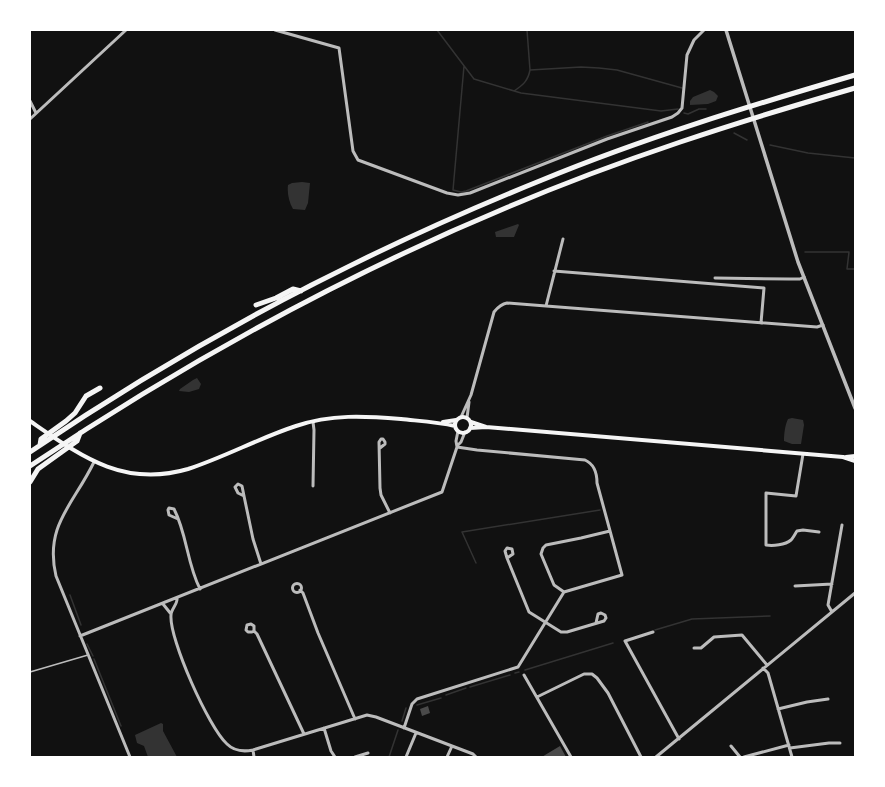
<svg xmlns="http://www.w3.org/2000/svg" width="885" height="787" viewBox="0 0 885 787" font-family="'Space Grotesk',sans-serif">
<style>
.water{fill:#333}
.lines{fill:none;stroke-linecap:round;stroke-linejoin:round}
.stream{stroke:#333;stroke-width:1.5}
.building{fill:#4a4a4a}
.service{stroke:#bcbcbc;stroke-width:1.5}
.minor{stroke:#bcbcbc;stroke-width:3}
.tertiary{stroke:#bcbcbc;stroke-width:3.5}
.secondary{stroke:#f5f5f5;stroke-width:4}
.motorway{stroke:#f5f5f5;stroke-width:5}
</style>
<rect width="100%" height="100%" fill="#111"/>
<path class="water" d="M710 90 714 92 718 96 716 101 708 104 690 105V101L693 97Z
M302 182 310 183 308 203 305 210 293 209C289 202 287 193 288 185L292 183Z
M518 224 519 225 514 237H496L495 232Z
M197 378 201 384 199 389 189 392 179 391 180 389 193 380Z
M792 418 803 420 804 425 801 444H792L784 441C784 434 785 425 788 419Z
M161 723 163 724V731L177 757H148L144 746 137 743 135 735Z"/>
<g class="lines">
<path class="stream" d="M437 30 474 79 521 93 661 111 678 109
M527 30 530 70
M464 66 453 190 461 192 466 191 607 136 648 122
M514 91C523 85 528 81 530 70L581 67 599 68 617 70 682 88
M684 113 688 114 699 109H706
M734 133 747 140
M770 145 808 153 855 158
M805 252H849L847 269H855
M476 563 462 532 600 510
M70 595 81 625
M655 630 692 619 770 616
M87 644 93 656
M94 659 121 726
M525 670 613 643
M515 673 519 672
M470 687 510 675
M446 695 466 688
M417 705 441 698
M402 721 406 708
M389 757 398 730"/>
</g>
<path class="building" d="M428 706 430 713 422 716 420 709Z
M560 746 566 757H542L545 755Z"/>
<g class="lines">
<path class="service" d="M30 672 88 655"/>
<path class="minor" d="M275 30 339 48 353 151 358 160 447 193 458 195 470 193 607 139 672 117 678 113 682 108 687 55 694 40 704 30
M30 101 36 113
M30 119 126 30
M554 271 764 288 761 323
M715 278 789 279H800L804 277
M546 306 563 239
M461 417 471 395 494 312C498 307 501 304 507 303L546 306 817 327 823 325
M467 418 469 402
M313 422 314 430 313 486
M457 446 461 442 465 432
M380 448 385 444V442L383 439H381L379 442 380 488 381 495 390 513
M803 454 796 496 766 493V545C773 546 785 545 791 540 793 538 795 534 797 531L803 530 819 532
M94 462C74 504 44 525 56 576L130 757
M244 496 238 493 235 487 238 484 242 486 244 496 253 539 261 564
M178 519 169 515 168 510 169 508 174 509C187 534 187 564 200 589
M507 558 505 551 507 548 512 549 513 554 507 558 529 612 561 632H567L604 621 606 618 605 615 601 613 598 614 596 623
M292.5 588a4.5 4.5 0 1 1 9 0a4.5 4.5 0 1 1-9 0Z
M795 586 832 584
M300 590 303 593 318 633 355 719
M564 592 554 585 541 554 543 548 546 545 581 538 610 531
M177 598C178 604 171 609 171 615 169 639 209 728 227 744 234 751 243 752 253 750L367 715 376 717 473 754 476 757
M163 604 171 614
M832 612 828 605 842 525
M254 631 252 632H248L246 630 247 625 251 624 254 626V631L257 634 304 734
M653 632 625 641 679 739
M80 636 442 492 457 447 456 441 458 431
M694 648H701L714 637 742 635 767 665
M763 668 768 673 792 757
M524 675 571 757
M537 697 584 674H592L597 678 608 693 641 757
M778 709 807 702 828 699
M324 728 331 751 335 757
M404 728 412 704 417 699 518 667 564 592 622 575 597 483C597 473 594 464 585 460L477 450 457 447
M731 746 740 757
M790 748 829 743H840
M253 750 254 757
M355 757 368 753
M406 757 416 733
M447 757 452 746
M656 757 855 593
M744 757 789 745"/>
<path class="tertiary" d="M726 30 798 262 855 408"/>
<path class="secondary" d="M455 425a8 8 0 1 1 16 0a8 8 0 1 1-16 0Z
M30 421C81 456 123 488 188 469 225 457 259 438 296 426 331 414 365 416 401 419 419 421 437 422 455 426
M443 422 456 420
M471 422 486 427
M470 428 486 427 843 457 855 461
M846 457 855 456"/>
<path class="motorway" d="M256 305 276 298 293 289 301 291
M40 445 41 439 66 421 75 413 86 396 100 388
M30 452C190 343 363 252 542 180 644 138 749 106 855 75
M30 466C181 365 340 277 508 207 621 159 737 122 855 88
M30 482 38 469 77 441 80 433"/>
</g>
<rect width="885" height="787" fill="none" stroke="#ffffff" stroke-width="62"/>
</svg>
